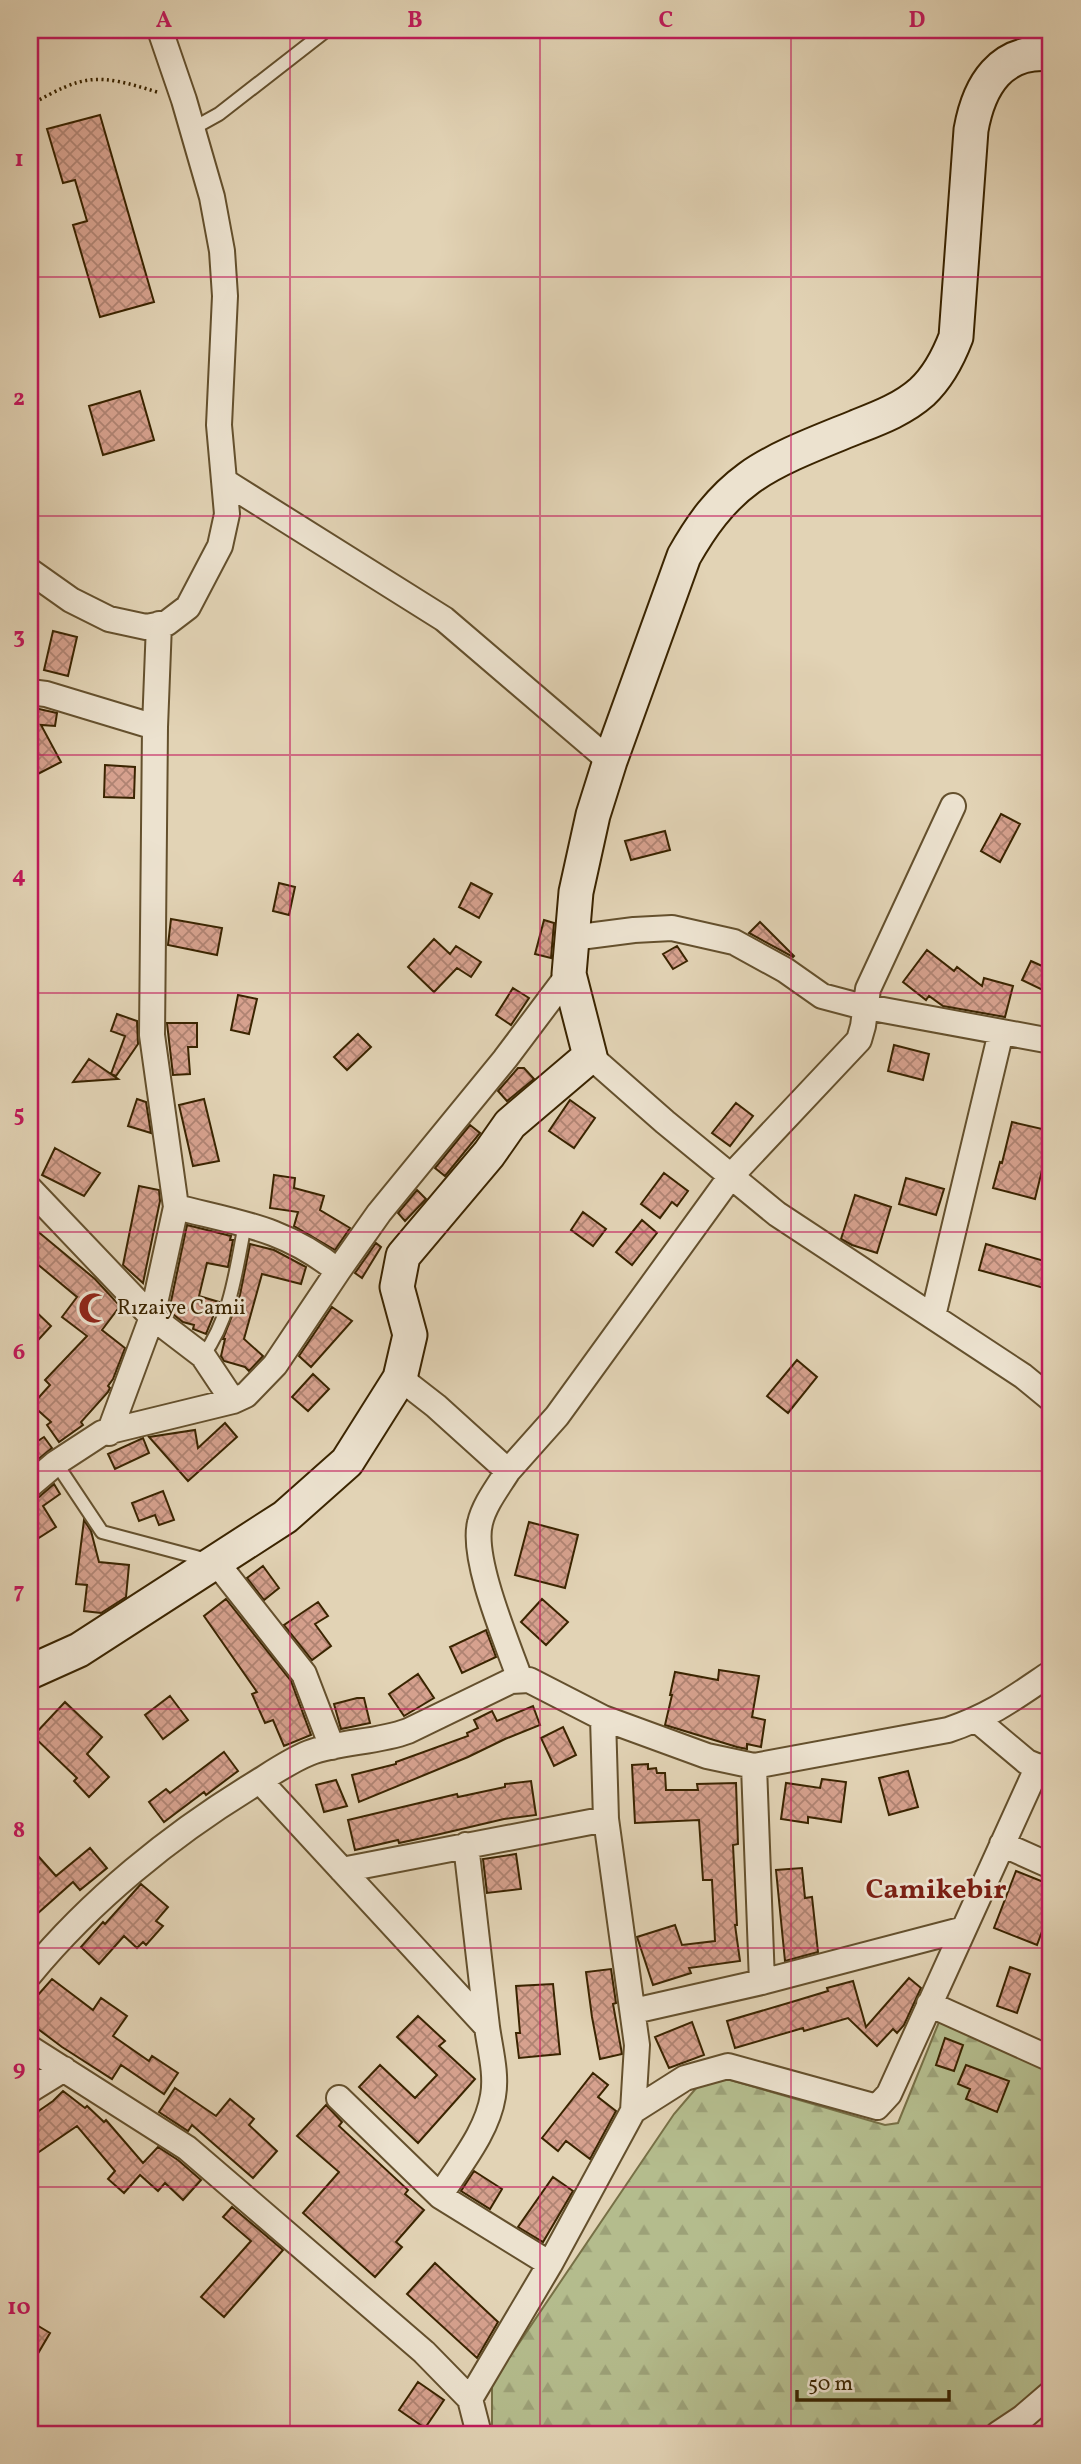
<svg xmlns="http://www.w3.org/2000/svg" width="1081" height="2464" viewBox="0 0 1081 2464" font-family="Vollkorn,serif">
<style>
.forest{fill:url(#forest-firs);stroke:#777046;stroke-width:2}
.building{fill:url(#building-cross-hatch);stroke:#3a2400;stroke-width:2}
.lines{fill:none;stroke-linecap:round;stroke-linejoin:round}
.lane-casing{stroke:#64502d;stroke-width:16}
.street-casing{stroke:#64502d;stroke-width:28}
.secondary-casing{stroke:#3a2400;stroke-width:37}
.path{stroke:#3a2400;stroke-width:3.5;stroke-dasharray:2 3.5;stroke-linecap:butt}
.lane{stroke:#ece2cf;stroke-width:12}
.street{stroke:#ece2cf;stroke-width:24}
.secondary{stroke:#ece2cf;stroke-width:33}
.grid{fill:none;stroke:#c2185b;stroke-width:2;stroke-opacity:0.55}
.labels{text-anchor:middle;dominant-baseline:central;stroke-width:5;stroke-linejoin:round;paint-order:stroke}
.poi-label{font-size:21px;fill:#3a2400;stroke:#ece2cf;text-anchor:start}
.district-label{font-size:28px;font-weight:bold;fill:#7a1f14;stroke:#ece2cf}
.neatline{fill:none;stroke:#c2185b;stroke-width:2.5}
.grid-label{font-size:23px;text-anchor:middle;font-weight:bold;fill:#c2185b}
</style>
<defs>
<pattern id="forest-firs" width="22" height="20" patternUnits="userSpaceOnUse" patternTransform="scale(1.75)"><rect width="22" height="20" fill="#b4bc8d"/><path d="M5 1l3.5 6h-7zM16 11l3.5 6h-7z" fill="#9ca178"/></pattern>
<pattern id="building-cross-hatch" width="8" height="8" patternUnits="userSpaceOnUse" patternTransform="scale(1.75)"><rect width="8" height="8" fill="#d6a18e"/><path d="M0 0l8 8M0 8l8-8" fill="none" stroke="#af8372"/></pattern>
</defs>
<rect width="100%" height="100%" fill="#e2d3b5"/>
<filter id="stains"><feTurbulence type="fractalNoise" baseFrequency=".00286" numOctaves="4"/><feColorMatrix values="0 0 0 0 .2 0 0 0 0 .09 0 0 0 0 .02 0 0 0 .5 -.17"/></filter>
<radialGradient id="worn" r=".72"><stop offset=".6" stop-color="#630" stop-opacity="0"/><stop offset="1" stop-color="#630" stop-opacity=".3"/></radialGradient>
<path class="forest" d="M939 2022 1051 2068V2389L978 2434H492V2383L674 2114 698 2086 727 2079 885 2125 898 2123Z"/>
<path class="building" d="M100 115 154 302 100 317 73 225 87 221 75 180 63 183 47 129Z
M140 391 154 440 103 455 89 406Z
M53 631 77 637 68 676 44 670Z
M30 707 57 713 55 726 41 725 61 762 30 778V759L35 756 30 745Z
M105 765 135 767 134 798 104 797Z
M1001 814 1020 824 1000 862 981 851Z
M665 831 670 850 631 860 625 841Z
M279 883 295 887 289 915 273 911Z
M471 883 492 894 479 918 459 907Z
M171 919 222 928 217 955 168 945Z
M544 920 554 923 551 958 535 954Z
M760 922 794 956 793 957 749 933Z
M434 939 450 954 456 946 481 962 471 977 457 968 434 992 408 967Z
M677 946 687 961 673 969 663 954Z
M927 950 954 971 957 967 982 986 984 978 1013 986 1005 1017 943 1006 929 996 926 1000 903 982Z
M1031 961 1051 970V994L1022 980Z
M513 988 529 998 511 1025 496 1015Z
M238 995 257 999 249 1034 231 1030Z
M117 1014 137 1021 138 1044 116 1076 111 1074 125 1036 111 1031Z
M167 1023H197V1047H188L190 1074 173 1075Z
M358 1034 371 1047 347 1070 334 1057Z
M894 1045 929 1054 923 1080 888 1071Z
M89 1059 118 1079 73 1082Z
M518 1068H524L534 1079 507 1101 498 1091Z
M137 1099 146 1102 151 1133 128 1126Z
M204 1099 219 1161 193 1166 179 1105Z
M570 1100 595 1118 574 1148 549 1131Z
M736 1103 753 1116 730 1146 712 1133Z
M1012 1122 1051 1131V1155L1046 1154 1035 1199 993 1188 1000 1162 1002 1163Z
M470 1125 480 1133 445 1176 435 1168Z
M55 1148 100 1173 84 1196 42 1175Z
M664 1173 688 1191 677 1206 672 1202 660 1218 641 1204Z
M274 1175 295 1178 294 1188 324 1196 320 1210 350 1228 335 1250 294 1226 298 1212 270 1208Z
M906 1178 944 1189 936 1215 899 1204Z
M139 1186 159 1190 160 1201 143 1283 123 1265Z
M417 1190 426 1199 405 1221 398 1213Z
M855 1195 891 1207 877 1253 852 1245 841 1239Z
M583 1212 606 1229 593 1246 571 1230Z
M642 1220 657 1233 632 1265 616 1252Z
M30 1225 95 1279 120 1306 102 1330 125 1348 113 1379 108 1386 110 1388 108 1392 81 1422 83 1425 59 1442 47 1425 51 1422 32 1405 50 1385 45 1380 87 1336 62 1317 77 1297 30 1258Z
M187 1225 231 1236 230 1240H233L228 1267 207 1263 199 1296 219 1302 206 1334 193 1329 194 1325 183 1322 169 1311Z
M376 1243 381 1247 362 1278 355 1273Z
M250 1244 274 1250 306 1267 301 1284 262 1274 244 1339 263 1356 249 1371 245 1367 224 1361 221 1356 225 1339H223L240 1295Z
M986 1244 1051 1263V1290L979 1270Z
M30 1306 51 1326 30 1349Z
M332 1307 352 1321 311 1367 299 1356Z
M797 1360 817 1377 788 1413 767 1396Z
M313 1374 329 1389 308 1411 292 1397Z
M225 1423 237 1437 188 1481 149 1437 195 1430 198 1448Z
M44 1437 52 1448 30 1466V1446Z
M143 1438 149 1453 115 1469 108 1454Z
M54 1484 60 1494 43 1506 56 1527 37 1539 30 1527V1499L39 1497Z
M163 1491 174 1520 159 1525 155 1515 139 1521 132 1503Z
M84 1520 91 1531 99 1562 129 1565 126 1597 101 1613 84 1611 87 1585 76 1584Z
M529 1522 578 1535 565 1588 515 1575Z
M263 1566 279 1588 264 1600 247 1578Z
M226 1599 291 1681 311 1735 284 1746 273 1720 265 1723 252 1694 257 1692 204 1616Z
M542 1599 568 1622 546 1645 521 1622Z
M318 1602 328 1616 315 1624 331 1646 312 1660 284 1625Z
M486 1630 496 1657 462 1673 450 1647Z
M719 1670 759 1676 752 1717 765 1720 761 1747 747 1744V1749L737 1747 665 1725 672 1695H670L675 1672 718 1680Z
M418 1674 434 1698 404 1716 389 1694Z
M170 1696 188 1720 163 1739 145 1715Z
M357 1698H364L370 1723 341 1729 334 1704Z
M65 1702 102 1737 87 1754 109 1777 89 1797 74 1781 77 1778 33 1736Z
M533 1706 540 1725 505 1739 468 1757 359 1802 352 1775 396 1764V1762L468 1736 467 1733 478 1728 474 1720 492 1711 497 1721Z
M563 1727 576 1755 554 1766 541 1738Z
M224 1752 238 1771 206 1795 204 1792 164 1822 149 1802 166 1789 170 1793Z
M648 1764V1769L656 1768 657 1773H665L666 1790H698L697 1784 736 1783 738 1844 733 1845 737 1925H735L740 1961 689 1968 691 1973 653 1985 637 1937 675 1925 682 1945 715 1941 712 1880H703L699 1820 635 1823 632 1765Z
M908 1771 918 1807 889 1815 879 1778Z
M822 1779 846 1782 841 1822 808 1817V1823L781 1819 786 1783 820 1788Z
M336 1780 347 1806 324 1812 316 1785Z
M531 1781 536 1815 504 1819 436 1835 399 1843 398 1840 355 1850 348 1820 457 1794 458 1797 505 1787V1784Z
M30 1847 56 1876 90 1848 107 1868 80 1890 73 1882 37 1914 30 1906Z
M516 1854 521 1889 487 1893 483 1859Z
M802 1868 805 1898 812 1897 818 1952 785 1961 776 1870Z
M1016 1871 1051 1885V1907L1037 1945 994 1928Z
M141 1884 168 1907 156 1921 163 1926 146 1945 143 1942 137 1948 124 1936 99 1964 81 1947 103 1922 105 1924Z
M1010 1967 1030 1974 1017 2013 997 2006Z
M611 1969 616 2003 613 2004 622 2054 600 2059 592 2017 586 1972Z
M909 1978 921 1988 904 2025 897 2033 893 2029 877 2046 848 2018 804 2031 803 2028 735 2048 727 2021 795 2001 828 1991 827 1988 853 1981 866 2027Z
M52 1979 93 2010 101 1998 127 2016 113 2036 149 2061 152 2056 178 2073 164 2094 121 2065 112 2079 62 2047 30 2023V2004Z
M553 1984 560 2054 519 2058 516 2033H520L516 1986Z
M418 2016 445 2041 439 2046 475 2079 418 2143 359 2087 380 2065 415 2098 437 2075 397 2037Z
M692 2022 704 2055 669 2068 655 2037Z
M945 2038 963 2045 954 2071 936 2065Z
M966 2065 1009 2081 997 2112 966 2099 970 2089 958 2084Z
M593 2073 608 2085 598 2097 616 2111 590 2159 566 2141 558 2151 542 2138Z
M175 2088 216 2116 230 2099 254 2119 249 2125 277 2151 253 2178 192 2125 188 2131 159 2112Z
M63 2091 85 2108 87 2106 104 2122 106 2120 143 2163 158 2147 178 2160 201 2180 183 2200 165 2183 158 2191 140 2175 124 2193 108 2179 115 2171 77 2126 30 2158V2117L53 2101Z
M326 2105 342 2122 339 2126 408 2190 405 2194 424 2210 396 2242 402 2247 375 2277 303 2213 339 2172 297 2136Z
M474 2171 502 2189 490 2209 461 2191Z
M553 2177 573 2191 543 2242 518 2227Z
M232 2207 283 2250 224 2317 201 2297 251 2241 223 2217Z
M435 2263 498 2322 477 2358 407 2294Z
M30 2321 50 2333 30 2367Z
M418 2382 444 2400 425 2428 399 2410Z"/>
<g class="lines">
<defs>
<path id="lane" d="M192 129 219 114 327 30
M203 1356C231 1317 236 1270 245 1224
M56 1463 102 1532 211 1561"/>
<path id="street" d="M224 481 444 619 610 761
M30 571 71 600 109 619 146 627 167 623 188 607 220 546 227 514 219 425 225 296 222 251 212 197 184 100 160 30
M30 692 46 694 155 727
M572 938 634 930 672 928 734 942 785 970 822 996 856 1005 1051 1041
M590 1056 665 1122 777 1214 1023 1376 1051 1399
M30 1189 152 1317 203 1356 233 1401
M176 1207C239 1223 285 1228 338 1271
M933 1316 1001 1032
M400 1378 436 1406 508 1471 557 1416 731 1176 859 1040 863 1026 868 989 953 806
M109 1433 152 1317 176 1207 152 1035 155 727 159 624
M508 1471C498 1487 484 1505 480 1523 471 1559 507 1642 520 1679
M30 1485 56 1463 102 1433 233 1401 246 1395 275 1365 338 1271 379 1213 505 1059 569 974
M216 1562 304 1674 332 1747
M977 1720 1027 1762 1051 1772
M754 1766 762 1982
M260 1781 487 2027C490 2049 497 2074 493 2096 487 2133 459 2165 440 2196
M1002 1844 1051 1866
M466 1845 487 2027
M342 1870 606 1819
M30 1974C91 1900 171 1835 253 1785 271 1774 289 1761 309 1753 340 1741 376 1743 408 1731L511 1681 529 1680 603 1718 707 1756 754 1766 948 1730C992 1715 1014 1698 1051 1673
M929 2004 1051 2059
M634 2011 762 1982 964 1929
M30 2048 187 2148 424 2352 470 2399 479 2434
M30 2090 64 2069
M339 2098 440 2196 550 2264
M633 2111 685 2078 728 2066 877 2107 889 2094 1038 1766
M470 2399 550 2264 633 2111 637 2045 606 1819 603 1718
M998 2434 1022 2418 1051 2393"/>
<path id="secondary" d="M30 1672 79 1650 285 1517 347 1462 400 1378 410 1335 397 1287 403 1256 489 1154 510 1124 590 1056 569 974 576 892 593 815 610 761 684 556C701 526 720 499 749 478 778 457 822 441 856 427 879 418 903 409 922 392 938 377 948 358 956 337L971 130C979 85 1001 49 1051 54"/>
</defs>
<use href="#lane" class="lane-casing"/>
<use href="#street" class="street-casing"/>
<use href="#secondary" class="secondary-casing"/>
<path class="path" d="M30 105C85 74 96 73 157 92"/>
<use href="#lane" class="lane"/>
<use href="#street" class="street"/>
<use href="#secondary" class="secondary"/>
</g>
<path class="grid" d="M290 30V2434M540 30V2434M791 30V2434M30 277H1051M30 516H1051M30 755H1051M30 993H1051M30 1232H1051M30 1471H1051M30 1709H1051M30 1948H1051M30 2187H1051"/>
<defs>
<symbol id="mosque-bare" viewBox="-9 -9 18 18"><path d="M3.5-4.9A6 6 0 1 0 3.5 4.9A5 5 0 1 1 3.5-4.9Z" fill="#8f2418" stroke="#ece2cf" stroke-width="2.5" paint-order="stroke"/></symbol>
</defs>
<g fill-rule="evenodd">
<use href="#mosque-bare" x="72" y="1286" width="44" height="44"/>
</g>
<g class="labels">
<g class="poi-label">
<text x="117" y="1308">Rızaiye Camii</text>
</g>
<g class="district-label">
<text x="936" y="1890">Camikebir</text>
</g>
</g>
<rect width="1081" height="2464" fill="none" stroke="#e2d3b5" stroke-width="77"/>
<path d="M797 2390v10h152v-10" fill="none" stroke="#3a2400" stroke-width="3.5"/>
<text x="808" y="2390" font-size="21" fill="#3a2400" stroke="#ece2cf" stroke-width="5" paint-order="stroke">50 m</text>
<rect x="38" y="38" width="1004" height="2388" class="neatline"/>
<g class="grid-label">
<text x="164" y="27">A</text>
<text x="415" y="27">B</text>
<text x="666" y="27">C</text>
<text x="917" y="27">D</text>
<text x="19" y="166">1</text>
<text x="19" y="405">2</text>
<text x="19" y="643">3</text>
<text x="19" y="882">4</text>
<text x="19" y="1121">5</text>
<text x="19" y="1359">6</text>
<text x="19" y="1598">7</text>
<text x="19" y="1837">8</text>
<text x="19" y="2075">9</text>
<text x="19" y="2314">10</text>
</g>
<rect width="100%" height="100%" filter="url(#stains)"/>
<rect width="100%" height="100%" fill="url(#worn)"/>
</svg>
